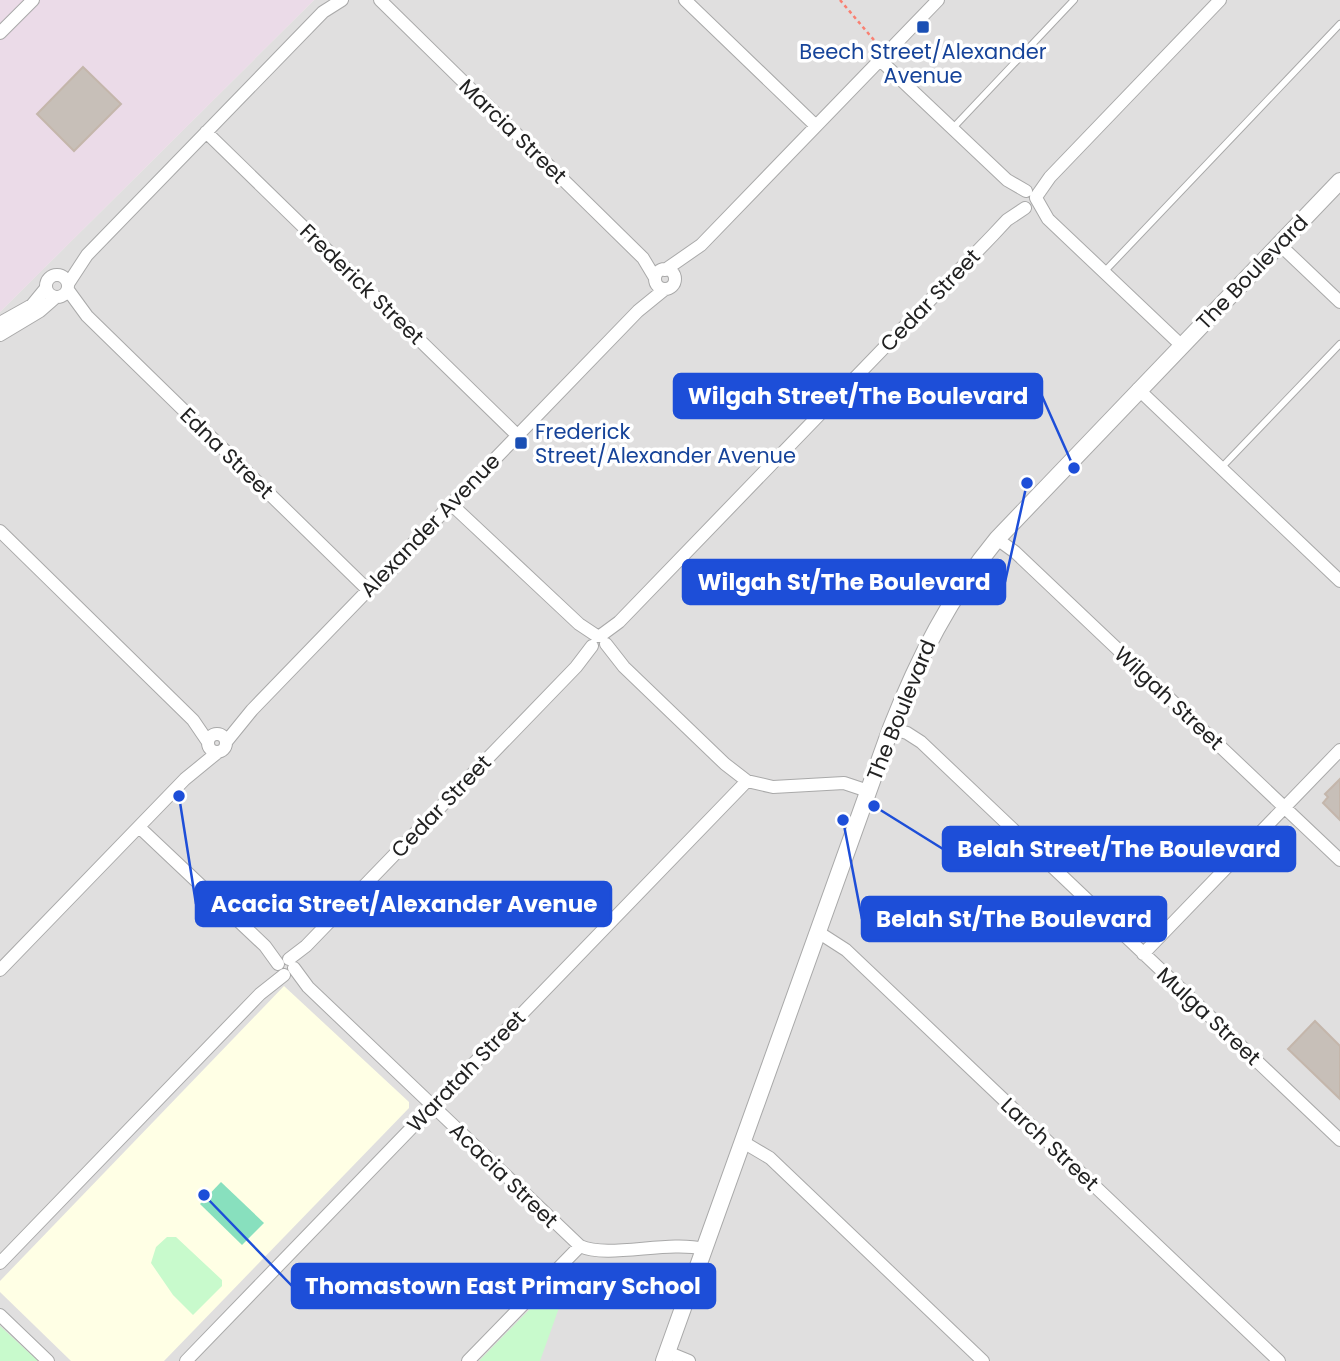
<svg xmlns="http://www.w3.org/2000/svg" width="1340" height="1361" viewBox="0 0 1340 1361" font-family="Poppins,sans-serif">
<style>
.residential{fill:#e0dfdf}
.industrial{fill:#ebdbe8}
.education{fill:#ffffe5}
.park{fill:#c8facc}
.pitch{fill:#88e0be}
.building{fill:#c7bfb8;stroke:#c4b6ab;stroke-width:2}
.lines{fill:none;stroke-linecap:round;stroke-linejoin:round}
.service-casing{stroke:#a9a9a9;stroke-width:8}
.minor-casing{stroke:#a9a9a9;stroke-width:14}
.tertiary-casing{stroke:#a9a9a9;stroke-width:18}
.path{stroke:#fa8072;stroke-width:2.5;stroke-dasharray:3.5 3.5;stroke-linecap:butt}
.service{stroke:#fff;stroke-width:6}
.minor{stroke:#fff;stroke-width:12}
.tertiary{stroke:#fff;stroke-width:16}
.transit-dot{fill:#1a4fb4;stroke:#fff;stroke-width:2.5}
.labels{text-anchor:middle;dominant-baseline:central;stroke-width:7;stroke-linejoin:round;paint-order:stroke}
.transit-label{font-size:21px;fill:#164399;stroke:#fff}
.street-label{font-size:21px;fill:#222;stroke:#fff}
.leader{fill:none;stroke:#1d4ed8;stroke-width:2.5}
.callout-dot{fill:#1d4ed8;stroke:#fff;stroke-width:2.5}
.callout{fill:#1d4ed8;stroke:#1d4ed8;stroke-width:2.5}
.callout-label{font-size:23px;text-anchor:middle;font-weight:bold;fill:#fff}
</style>
<rect width="100%" height="100%" fill="#f2efe9"/>
<path class="residential" d="M314 0H1340V1361H0V312Z"/>
<path class="industrial" d="M0 0H314L0 312Z"/>
<path class="education" d="M284 986 409 1102V1108L164 1361H71L0 1292V1281Z"/>
<path class="park" d="M167 1237H176L222 1280V1286L193 1315 173 1295 151 1263 156 1247Z
M575 1263 540 1361H479Z
M0 1326 38 1361H0Z"/>
<path class="pitch" d="M221 1182 264 1223 242 1245 200 1204Z"/>
<path class="building" d="M83 67 121 104 74 151 37 114Z
M1340 779V820L1323 803 1328 797 1325 794Z
M1315 1021 1340 1046V1099L1288 1049Z"/>
<g class="lines">
<defs>
<path id="service" d="M952 129 1074 0
M1104 272 1340 24
M1221 468 1340 344"/>
<path id="minor" d="M380 0 643 258 655 278
M685 0 816 126
M0 33 33 0
M880 60 1007 180 1026 191
M206 132 517 435
M1036 197 1050 177 1220 0
M1036 198 1048 219 1181 345
M1279 244 1340 302
M655 279a10 10 0 1 1 20 0a10 10 0 1 1-20 0Z
M665 270 701 245 938 0
M46 286a11 11 0 1 1 22 0a11 11 0 1 1-22 0Z
M68 284 87 255 323 12 342 0
M68 290 87 316 368 590
M0 323 32 305 46 288
M0 335 40 311 56 297
M1138 389 1340 581
M451 504 579 624 597 636
M0 531 193 720 208 742
M997 539 1015 552 1340 860
M600 636 619 622 993 235 1007 220 1025 208
M606 644 624 667 725 764 747 781 773 787 844 783 868 791
M891 728 907 733 921 742 1340 1140
M208 743a9 9 0 1 1 18 0a9 9 0 1 1-18 0Z
M226 742 252 710 638 311 665 289
M139 827 265 946 278 964
M818 932 846 950 1279 1361
M1143 954 1340 750
M289 959 306 946 576 667 592 646
M294 968 308 987 580 1246C608 1259 668 1240 704 1249
M0 970 185 779 218 752
M743 1142 770 1158 983 1361
M0 1263 260 994 284 975
M0 1315 48 1361
M667 1352 689 1361
M186 1361 747 781
M468 1361 580 1246"/>
<path id="tertiary" d="M664 1361 891 728C918 659 950 596 997 539L1340 181"/>
</defs>
<use href="#service" class="service-casing"/>
<use href="#minor" class="minor-casing"/>
<use href="#tertiary" class="tertiary-casing"/>
<path class="path" d="M840 0 879 46"/>
<use href="#service" class="service"/>
<use href="#minor" class="minor"/>
<use href="#tertiary" class="tertiary"/>
</g>
<g class="transit-dot">
<rect x="916" y="20" width="14" height="14" rx="3.5"/>
<rect x="514" y="436" width="14" height="14" rx="3.5"/>
</g>
<g class="labels">
<g class="transit-label">
<text x="923" y="51">Beech Street/Alexander<tspan x="923" dy="24">Avenue</tspan></text>
<text x="535" y="431" text-anchor="start">Frederick<tspan x="535" dy="24">Street/Alexander Avenue</tspan></text>
</g>
<g class="street-label">
<text transform="translate(513 131) rotate(44)">Marcia Street</text>
<text transform="translate(1252 272) rotate(-46)">The Boulevard</text>
<text transform="translate(362 284) rotate(44)">Frederick Street</text>
<text transform="translate(930 300) rotate(-46)">Cedar Street</text>
<text transform="translate(227 453) rotate(44)">Edna Street</text>
<text transform="translate(430 525) rotate(-46)">Alexander Avenue</text>
<text transform="translate(1169 698) rotate(43)">Wilgah Street</text>
<text transform="translate(901 710) rotate(-68)">The Boulevard</text>
<text transform="translate(441 806) rotate(-46)">Cedar Street</text>
<text transform="translate(1209 1016) rotate(43)">Mulga Street</text>
<text transform="translate(466 1071) rotate(-46)">Waratah Street</text>
<text transform="translate(1050 1144) rotate(43)">Larch Street</text>
<text transform="translate(504 1175) rotate(44)">Acacia Street</text>
</g>
</g>
<path class="leader" d="M1074 468L1042 396M1027 483L1005 582M874 806L943 849M179 796L196 904M843 820L862 919M204 1195L292 1286"/>
<g class="callout-dot">
<circle cx="1074" cy="468" r="7"/>
<circle cx="1027" cy="483" r="7"/>
<circle cx="874" cy="806" r="7"/>
<circle cx="179" cy="796" r="7"/>
<circle cx="843" cy="820" r="7"/>
<circle cx="204" cy="1195" r="7"/>
</g>
<g class="callout">
<rect x="674" y="374" width="368" height="44" rx="7"/>
<rect x="683" y="560" width="322" height="44" rx="7"/>
<rect x="943" y="827" width="352" height="44" rx="7"/>
<rect x="196" y="882" width="415" height="44" rx="7"/>
<rect x="862" y="897" width="304" height="44" rx="7"/>
<rect x="292" y="1264" width="423" height="44" rx="7"/>
</g>
<g class="callout-label">
<text x="858" y="404">Wilgah Street/The Boulevard</text>
<text x="844" y="590">Wilgah St/The Boulevard</text>
<text x="1119" y="857">Belah Street/The Boulevard</text>
<text x="404" y="912">Acacia Street/Alexander Avenue</text>
<text x="1014" y="927">Belah St/The Boulevard</text>
<text x="503" y="1294">Thomastown East Primary School</text>
</g>
</svg>
